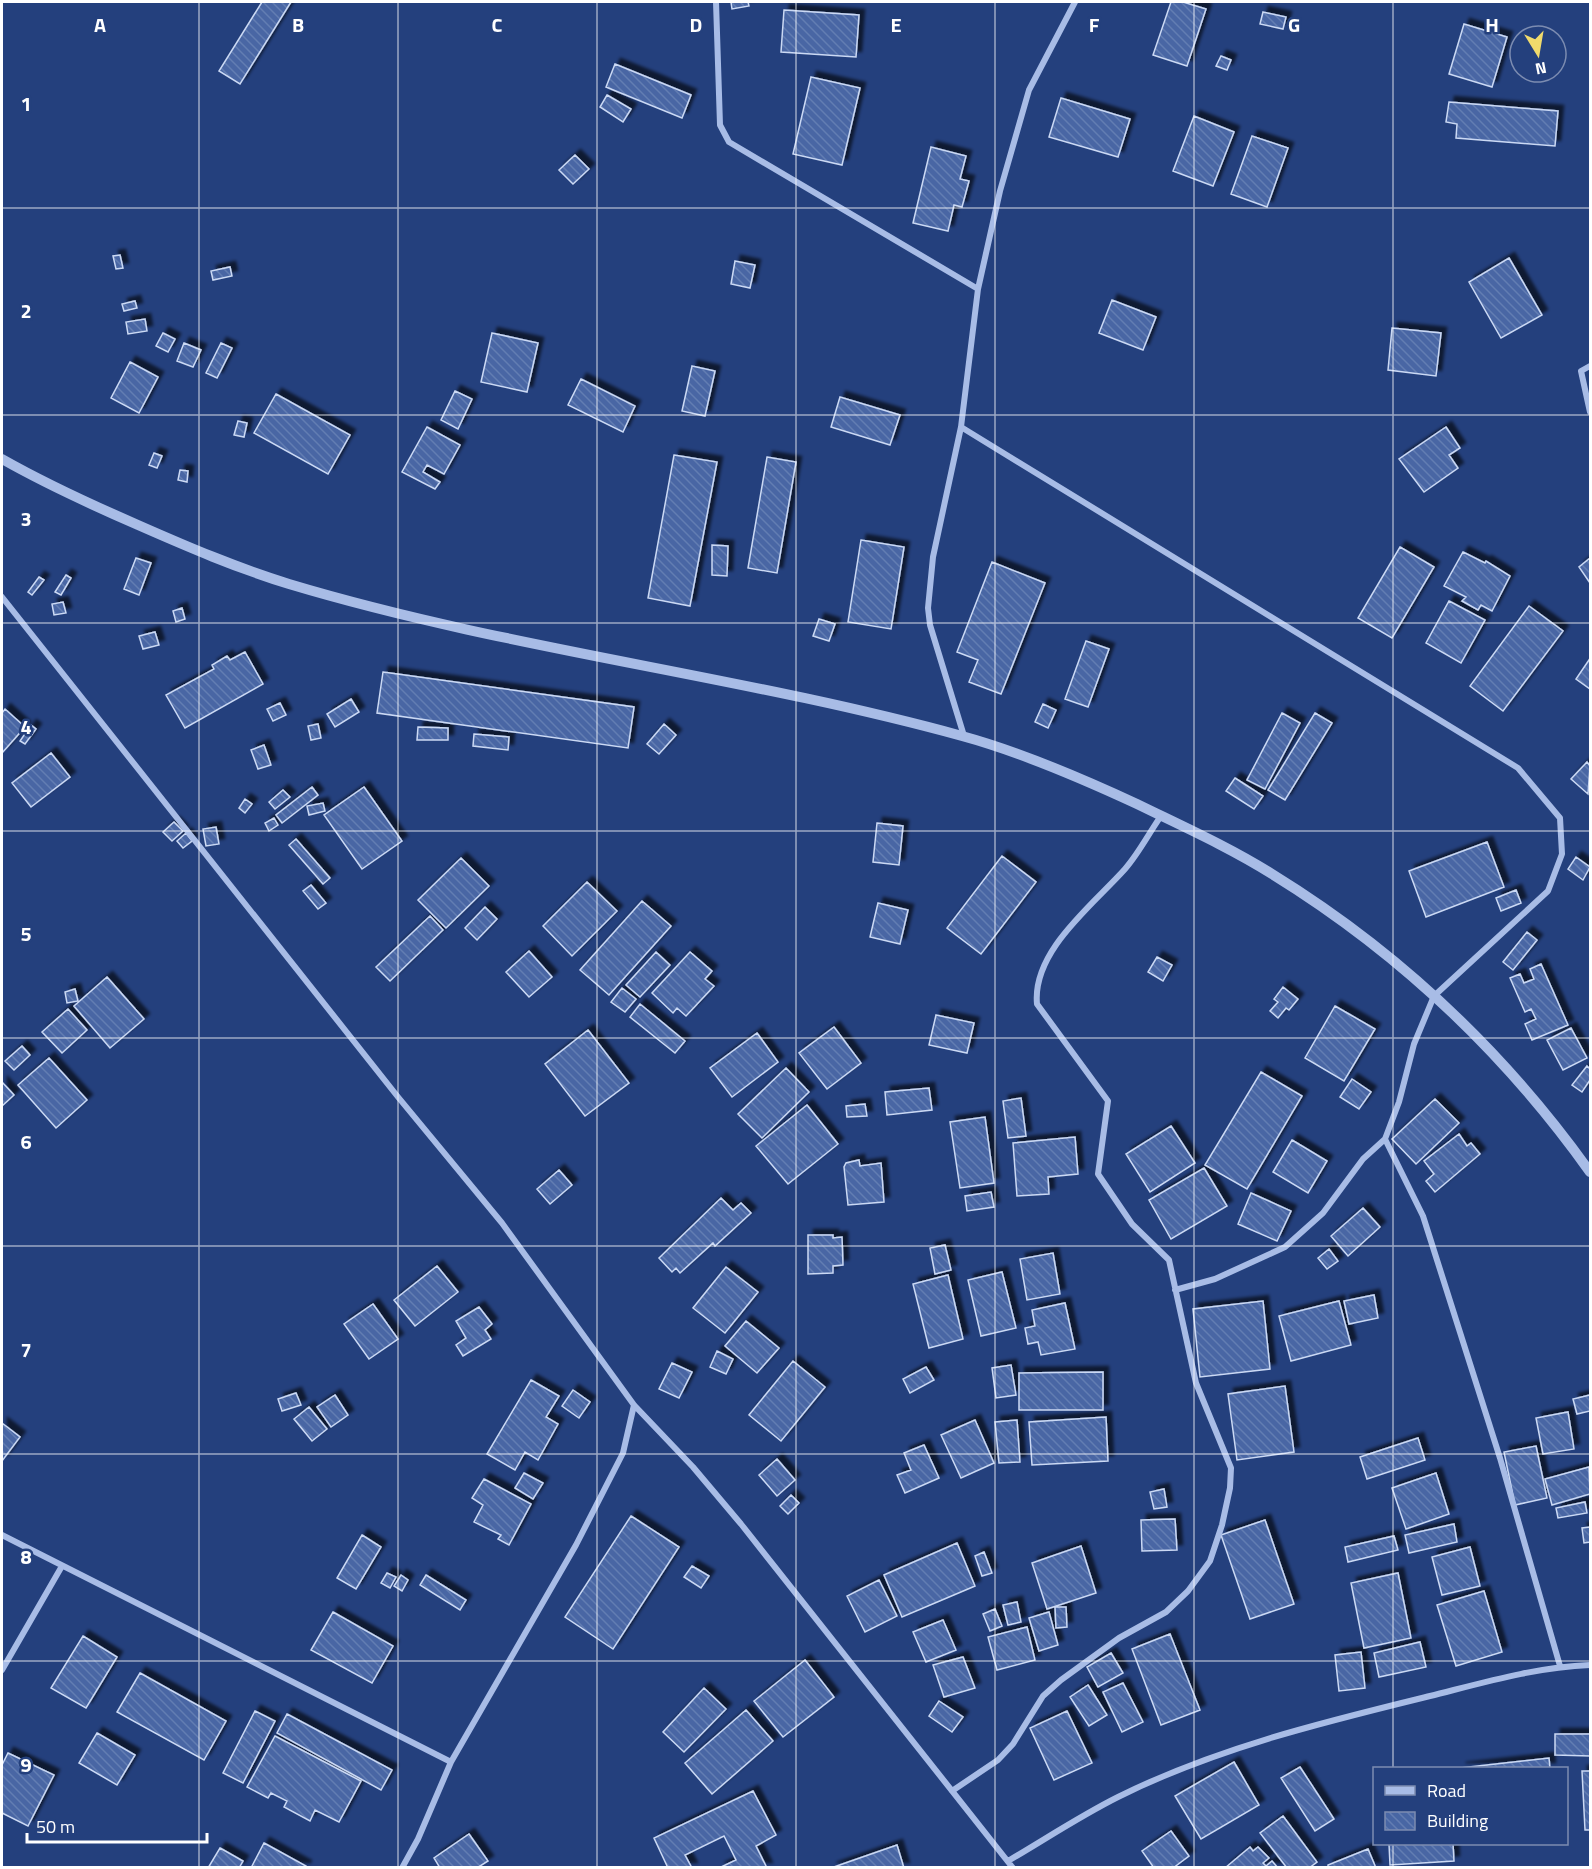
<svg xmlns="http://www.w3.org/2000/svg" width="1592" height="1869" viewBox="0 0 1592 1869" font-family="'Titillium Web',sans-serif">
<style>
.building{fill:url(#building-back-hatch);stroke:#cbd9f4;stroke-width:1.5;filter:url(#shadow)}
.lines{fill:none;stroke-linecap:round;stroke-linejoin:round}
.minor{stroke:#a8bce6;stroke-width:6}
.tertiary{stroke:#a8bce6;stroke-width:10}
.grid{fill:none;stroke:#fff;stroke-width:1.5;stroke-opacity:0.55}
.grid-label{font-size:20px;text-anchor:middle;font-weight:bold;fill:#fff;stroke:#24407d;stroke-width:5;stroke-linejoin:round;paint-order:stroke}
</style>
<defs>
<pattern id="building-back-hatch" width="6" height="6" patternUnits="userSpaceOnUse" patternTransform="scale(1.5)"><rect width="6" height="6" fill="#4866a4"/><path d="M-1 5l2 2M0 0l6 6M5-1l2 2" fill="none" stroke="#637db2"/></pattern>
<filter id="shadow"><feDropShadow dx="5.5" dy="-5.5" stdDeviation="1.5" flood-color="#0009"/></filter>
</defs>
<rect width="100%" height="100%" fill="#24407d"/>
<path class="building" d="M262 2H291L240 84 219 71Z
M731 2H748L749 6 732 9Z
M1171 2H1183L1206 9 1187 66 1153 55Z
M784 10 859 15 856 57 781 52Z
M1263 12 1286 17 1283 29 1260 24Z
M1464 24 1507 37 1492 87 1449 74Z
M1221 56 1231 60 1227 70 1216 66Z
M615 64 691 95 682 118 606 87Z
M811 77 860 88 842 165 793 154Z
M607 95 631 109 623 122 600 107Z
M1061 98 1130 119 1118 157 1049 137Z
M1449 102 1558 111 1555 146 1456 138 1457 124 1446 122Z
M1194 116 1234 132 1213 186 1173 171Z
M1252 136 1288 148 1267 207 1231 194Z
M931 147 966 156 960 179 969 181 962 207 954 205 948 231 913 223Z
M575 155 589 169 573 184 559 170Z
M120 255 123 268 116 269 113 256Z
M1509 258 1542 315 1501 338 1469 282Z
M735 261 755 265 750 288 731 284Z
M230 267 232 276 213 280 211 271Z
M1112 300 1156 317 1143 350 1099 333Z
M135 301 137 308 124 311 122 304Z
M145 319 147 331 128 334 126 322Z
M1392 328 1441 333 1436 376 1388 370Z
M163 333 175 339 168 352 156 346Z
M492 333 538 343 527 392 481 382Z
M184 343 201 350 193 367 177 361Z
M221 343 232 348 217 378 206 373Z
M130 362 158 377 139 413 111 398Z
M692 366 715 371 705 416 682 411Z
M581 379 635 406 623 432 568 405Z
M455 391 472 399 458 429 441 420Z
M276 394 350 435 328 474 254 433Z
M840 397 900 415 890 445 831 427Z
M238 421 247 423 244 437 234 435Z
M427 427 460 445 444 474 427 465 423 472 440 482 435 489 402 472Z
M1446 427 1460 448 1449 455 1458 468 1424 492 1399 459Z
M154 453 162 456 157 468 149 465Z
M674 455 717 462 690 606 648 598Z
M767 457 796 462 777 573 748 568Z
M180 470 188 471 187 482 178 480Z
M861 540 904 547 891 629 848 622Z
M712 545 728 546 727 576 712 575Z
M1400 547 1434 567 1392 638 1358 618Z
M1463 552 1485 563 1486 561 1510 576 1492 611 1481 605 1478 610 1462 601 1466 597 1444 586Z
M136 558 151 563 139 595 124 589Z
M1590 558V583L1579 567Z
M992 562 1045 583 1001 694 969 682 978 660 957 652Z
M66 575 71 578 61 595 55 592Z
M39 577 44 580 32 595 28 592Z
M1449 601 1485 620 1461 663 1426 643Z
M63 602 66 613 54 615 52 604Z
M1529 606 1563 631 1503 711 1470 686Z
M182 608 185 619 176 622 173 611Z
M819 619 835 624 829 641 813 636Z
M155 632 159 645 143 649 139 636Z
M1086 641 1109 649 1088 707 1065 699Z
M245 652 263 684 185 728 166 695 214 669 212 665 227 656 230 660Z
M1589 660 1590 661V689L1576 679Z
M383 672 634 707 628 748 377 713Z
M351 699 359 712 335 727 327 714Z
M280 703 286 715 273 721 267 709Z
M1043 704 1056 710 1048 728 1035 722Z
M5 709 25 727 2 753V713Z
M1282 713 1300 723 1265 789 1247 780Z
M1315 713 1332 723 1285 800 1268 790Z
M318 724 321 738 311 740 308 726Z
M664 724 676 735 659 754 647 744Z
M31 725 36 729 25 744 20 741Z
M418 727 448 728V740H417Z
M474 734 509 737 508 750 473 746Z
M264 745 271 765 258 769 251 750Z
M51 753 70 777 31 807 12 783Z
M1587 762 1590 766 1588 794 1571 779Z
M1235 778 1263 796 1254 809 1226 791Z
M312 787 318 795 282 823 276 815Z
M364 787 402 841 362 869 324 815Z
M283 790 290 797 275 809 269 802Z
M245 799 252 804 245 813 239 808Z
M323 803 325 811 309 815 307 806Z
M274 818 278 825 269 831 265 823Z
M174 822 183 831 172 841 163 832Z
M877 823 903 826 899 865 873 862Z
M216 827 219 844 206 846 203 829Z
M186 833 192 841 183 848 177 841Z
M296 839 330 878 323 884 289 845Z
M1487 842 1504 887 1426 917 1409 871Z
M1002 856 1036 882 981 954 947 928Z
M1576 857 1590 867 1583 880 1568 869Z
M461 858 489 886 446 928 418 900Z
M587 882 617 911 572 956 543 926Z
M311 885 326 903 318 909 303 891Z
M1516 890 1521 903 1501 911 1496 898Z
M642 901 671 926 609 995 580 970Z
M878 903 908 910 900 944 870 937Z
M485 907 497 919 477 940 465 928Z
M430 916 443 930 390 981 376 967Z
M1527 932 1537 940 1513 970 1503 962Z
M529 951 552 977 529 997 506 972Z
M656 952 670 965 640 997 626 985Z
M690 952 712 971 705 979 714 986 686 1016 677 1008 673 1013 652 993Z
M1157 957 1172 965 1163 981 1148 972Z
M1541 964 1568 1025 1532 1040 1525 1024 1536 1019 1531 1009 1525 1012 1510 978 1520 974 1524 983 1534 979 1530 969Z
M107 977 144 1019 110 1048 74 1006Z
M1283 987 1298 999 1289 1010 1286 1008 1278 1018 1270 1011 1278 1002 1274 999Z
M622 988 636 999 625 1012 611 1002Z
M75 989 78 1001 67 1003 65 992Z
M640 1004 685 1041 675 1053 630 1017Z
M1335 1006 1375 1029 1344 1081 1305 1058Z
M68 1009 87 1030 62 1053 42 1032Z
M936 1015 974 1023 967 1053 929 1045Z
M834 1027 861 1063 827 1089 799 1053Z
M1571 1028 1587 1058 1563 1070 1547 1040Z
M588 1030 629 1083 585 1116 545 1064Z
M757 1033 778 1062 732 1097 710 1068Z
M22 1046 30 1055 14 1070 5 1061Z
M49 1058 87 1100 56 1128 18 1085Z
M1587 1066 1590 1069V1080L1582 1092 1572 1085Z
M786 1068 809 1092 762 1138 738 1114Z
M1261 1072 1302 1096 1247 1189 1205 1165Z
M1352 1079 1371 1092 1359 1109 1340 1097Z
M2 1082 14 1095 2 1106Z
M929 1088 932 1110 887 1115 885 1092Z
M1021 1098 1026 1136 1008 1138 1003 1101Z
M1435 1099 1459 1123 1416 1164 1392 1139Z
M865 1104 867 1116 847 1117 846 1106Z
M807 1105 838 1144 788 1184 756 1146Z
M985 1117 994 1183 960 1188 950 1122Z
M1171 1126 1195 1163 1150 1192 1126 1154Z
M1459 1134 1467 1146 1471 1143 1480 1154 1435 1192 1426 1181 1434 1174 1424 1161Z
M1075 1137 1078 1174 1048 1177 1049 1194 1017 1196 1013 1143Z
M1292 1140 1327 1161 1308 1193 1273 1172Z
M859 1160 860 1166 881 1163 884 1202 848 1205 844 1167 846 1163Z
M1204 1168 1227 1206 1171 1239 1149 1200Z
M559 1170 572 1185 550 1204 537 1189Z
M991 1192 994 1207 967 1211 965 1196Z
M1251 1193 1291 1211 1277 1241 1238 1224Z
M721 1198 733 1210 741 1203 751 1213 715 1246 713 1243 680 1273 676 1268 672 1272 659 1258Z
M1363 1208 1380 1227 1348 1256 1331 1236Z
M808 1235H833V1238L842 1237 843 1265 833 1266V1273L808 1274Z
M945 1245 951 1270 935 1274 930 1248Z
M1329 1249 1338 1261 1327 1269 1318 1258Z
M1053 1253 1060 1294 1027 1300 1020 1259Z
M437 1266 458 1292 415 1326 394 1300Z
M726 1267 758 1292 725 1333 693 1308Z
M1002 1272 1016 1328 981 1336 968 1280Z
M948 1275 963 1339 929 1348 913 1284Z
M1374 1295 1378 1318 1349 1324 1344 1301Z
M1263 1301 1270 1369 1200 1377 1193 1309Z
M1339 1301 1351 1345 1291 1361 1279 1316Z
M1065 1303 1075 1349 1041 1355 1038 1342 1028 1344 1025 1328 1035 1326 1032 1310Z
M373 1304 398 1339 369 1359 344 1324Z
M479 1307 492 1324 485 1330 491 1339 463 1356 456 1345 466 1338 456 1321Z
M746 1321 779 1348 757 1373 725 1346Z
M717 1351 733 1359 726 1374 710 1367Z
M793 1361 825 1387 781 1441 749 1415Z
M672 1363 692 1372 679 1398 659 1389Z
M1011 1365 1016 1395 996 1398 992 1368Z
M926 1367 934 1380 910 1393 903 1379Z
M1103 1372V1410H1019V1373Z
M531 1380 559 1396 546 1417 558 1424 538 1460 525 1452 515 1470 487 1454Z
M1285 1386 1294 1452 1237 1460 1228 1394Z
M573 1390 590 1402 579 1418 562 1406Z
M296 1393 301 1405 282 1411 278 1399Z
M335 1395 348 1415 331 1427 317 1407Z
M1590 1395V1411L1577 1414 1573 1399Z
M309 1407 327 1429 312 1441 294 1419Z
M1568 1412 1574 1449 1543 1454 1536 1418Z
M1106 1417 1108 1461 1032 1465 1029 1422Z
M975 1420 994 1463 961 1478 941 1435Z
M1017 1420 1020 1462 999 1463 995 1422Z
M2 1423 20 1437 2 1461Z
M1418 1438 1425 1460 1367 1479 1360 1457Z
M924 1445 939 1478 905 1493 897 1475 911 1470 904 1453Z
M1536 1446 1547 1498 1515 1505 1504 1452Z
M777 1459 795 1480 777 1496 759 1475Z
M1589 1467 1590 1494 1552 1505 1545 1479Z
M524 1473 543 1483 533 1499 515 1488Z
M1436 1473 1449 1514 1406 1529 1392 1488Z
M484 1479 531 1504 509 1545 498 1539 501 1535 474 1522 483 1505 472 1498Z
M1164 1489 1167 1507 1154 1509 1150 1492Z
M791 1495 799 1503 788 1514 780 1506Z
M1585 1502 1587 1513 1558 1518 1556 1508Z
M631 1516 679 1547 613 1649 565 1617Z
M1175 1519 1177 1550 1142 1551 1141 1520Z
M1265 1520 1294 1604 1250 1619 1221 1535Z
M1454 1524 1457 1542 1409 1553 1405 1535Z
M1590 1527V1542L1584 1543 1582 1528Z
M362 1535 381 1547 356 1589 337 1578Z
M1394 1536 1398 1550 1348 1562 1345 1547Z
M957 1543 975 1586 902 1617 884 1575Z
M1081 1546 1096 1593 1047 1609 1032 1563Z
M1470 1547 1480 1586 1442 1595 1432 1557Z
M984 1552 992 1573 982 1576 975 1556Z
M692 1566 709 1576 701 1588 684 1577Z
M387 1573 396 1577 390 1588 381 1583Z
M1398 1573 1411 1638 1364 1648 1351 1583Z
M401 1575 408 1580 402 1591 394 1586Z
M426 1575 466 1600 460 1610 420 1585Z
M879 1580 897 1616 865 1632 847 1596Z
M1484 1591 1502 1652 1456 1666 1437 1605Z
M1017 1602 1021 1622 1008 1625 1003 1605Z
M1055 1607H1066L1067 1627 1056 1628Z
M995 1609 1002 1626 990 1631 983 1614Z
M333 1612 393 1646 372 1683 311 1650Z
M1049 1612 1058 1645 1039 1651 1029 1618Z
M943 1620 956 1650 926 1662 913 1632Z
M1027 1627 1035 1660 997 1670 988 1637Z
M1170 1634 1200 1710 1161 1725 1132 1649Z
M83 1636 117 1657 86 1708 51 1688Z
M1420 1642 1426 1667 1379 1677 1374 1653Z
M1361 1652 1365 1688 1339 1691 1335 1655Z
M1111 1653 1123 1673 1098 1687 1087 1667Z
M963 1657 975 1688 944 1697 933 1665Z
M805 1660 834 1697 783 1737 754 1701Z
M140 1673 226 1721 204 1760 117 1712Z
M1123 1683 1143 1722 1122 1732 1103 1692Z
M1088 1685 1107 1715 1089 1726 1070 1697Z
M704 1688 726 1709 684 1752 663 1732Z
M939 1701 963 1717 952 1732 929 1716Z
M746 1710 773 1741 712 1794 685 1763Z
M255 1711 275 1721 243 1783 223 1773Z
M1067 1711 1092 1763 1054 1780 1030 1728Z
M287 1714 392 1770 381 1790 277 1733Z
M97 1733 135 1755 117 1785 79 1763Z
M1555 1734H1590V1756L1555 1755Z
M275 1736 361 1781 339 1822 315 1810 310 1821 284 1807 287 1801 271 1793 268 1798 247 1787Z
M8 1753 54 1775 28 1826 2 1813V1765Z
M1549 1758 1550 1768H1460Z
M1234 1762 1259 1805 1201 1839 1175 1796Z
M1300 1767 1334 1819 1315 1831 1281 1778Z
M1582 1771H1590V1830H1585Z
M753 1791 776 1835 756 1846 767 1868H719L736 1860 724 1836 685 1855 692 1868H668L654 1838Z
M1283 1816 1317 1862 1309 1868H1287L1260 1833Z
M1171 1831 1189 1856 1173 1868H1154L1142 1851Z
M469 1834 488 1861 477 1868H440L434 1858Z
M264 1843 306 1866 305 1868H251Z
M1389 1844H1453L1454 1861 1390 1865Z
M897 1845 904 1868H831Z
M1250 1847 1253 1851 1258 1847 1269 1858 1263 1863 1266 1866 1272 1861 1278 1868H1225Z
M220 1848 243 1861 239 1868H208Z
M1368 1849 1376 1868H1328V1865Z"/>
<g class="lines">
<path class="minor" d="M716 2 720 125 729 142 978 289
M1590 366 1581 371 1590 412
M961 427 1518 768 1560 818 1562 854 1548 891 1434 996 1414 1044 1399 1102 1385 1139 1363 1159 1323 1213 1285 1247 1215 1279 1175 1290
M2 597 398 1097 502 1223 634 1405 693 1467 741 1524 1013 1868
M964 736 930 625 928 608 933 557 961 427 978 289 1000 191 1029 90 1075 2
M1385 1139 1423 1216 1500 1458 1560 1666
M2 1535 451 1762
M2 1670 62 1566
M952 1791 998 1760 1013 1744 1043 1696 1061 1680 1119 1638 1166 1612 1188 1591 1210 1561 1222 1525 1230 1488 1231 1468 1196 1383 1169 1260 1132 1224 1098 1174 1108 1101 1037 1004C1032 951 1093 905 1125 869 1139 853 1149 833 1161 816
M1008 1861C1044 1840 1080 1816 1118 1797 1216 1748 1324 1722 1430 1696 1482 1683 1536 1667 1590 1665
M402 1868 418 1839 451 1762 576 1545 623 1453 634 1405"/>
<path class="tertiary" d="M2 459C46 484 92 505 138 525 188 547 237 568 289 584 509 650 740 675 962 736 1021 752 1081 778 1137 804 1182 826 1229 847 1272 874 1397 951 1505 1053 1590 1172"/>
</g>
<path class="grid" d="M199 2V1868M398 2V1868M597 2V1868M796 2V1868M995 2V1868M1194 2V1868M1393 2V1768M2 208H1590M2 415H1590M2 623H1590M2 831H1590M2 1038H1590M2 1246H1590M2 1454H1590M2 1661H1590M1393 1844V1868"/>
<g class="grid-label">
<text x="100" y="32">A</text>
<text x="298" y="32">B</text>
<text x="497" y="32">C</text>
<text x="696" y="32">D</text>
<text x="896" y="32">E</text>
<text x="1094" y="32">F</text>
<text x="1294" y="32">G</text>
<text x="1492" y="32">H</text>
<text x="26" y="111">1</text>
<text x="26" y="318">2</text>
<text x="26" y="526">3</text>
<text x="26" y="734">4</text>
<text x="26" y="941">5</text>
<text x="26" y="1149">6</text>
<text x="26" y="1357">7</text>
<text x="26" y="1564">8</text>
<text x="26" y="1772">9</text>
</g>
<rect width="1592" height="1869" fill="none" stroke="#ffffff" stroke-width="6"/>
<rect x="1373" y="1767" width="195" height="78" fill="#24407d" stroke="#7c8cb1" stroke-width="1.5"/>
<rect x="1385" y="1786" width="30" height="9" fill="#a8bce6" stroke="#7c8cb1" stroke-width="1.5"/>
<text x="1427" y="1797" font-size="18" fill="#ffffff">Road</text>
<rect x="1385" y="1812" width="30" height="18" fill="url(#building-back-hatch)" stroke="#7c8cb1" stroke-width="1.5"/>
<text x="1427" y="1827" font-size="18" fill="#ffffff">Building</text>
<g transform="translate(1538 54) rotate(169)"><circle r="28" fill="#24407d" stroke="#7c8cb1" stroke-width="1.5"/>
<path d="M0-4.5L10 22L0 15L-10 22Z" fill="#f0da6c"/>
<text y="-9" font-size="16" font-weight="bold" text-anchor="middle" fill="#ffffff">N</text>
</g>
<path d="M27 1833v9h180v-9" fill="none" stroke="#ffffff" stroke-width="3"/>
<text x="36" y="1833" font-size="18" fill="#ffffff" stroke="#24407d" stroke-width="4.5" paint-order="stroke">50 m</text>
</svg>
